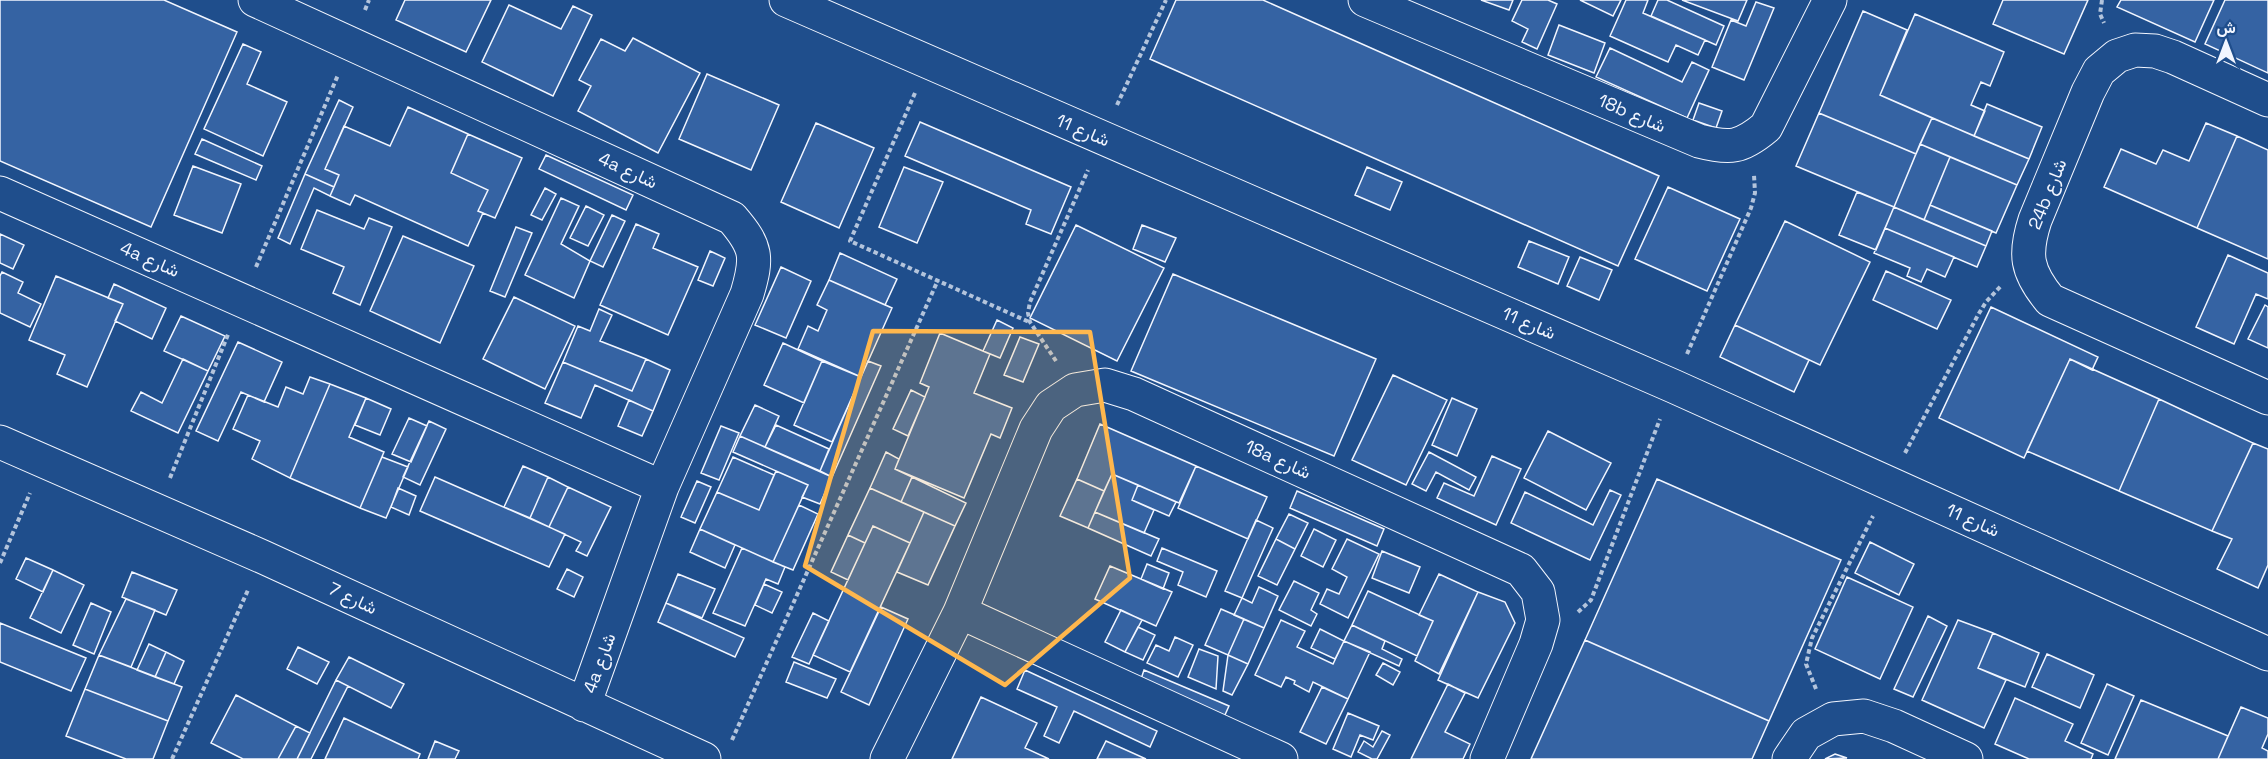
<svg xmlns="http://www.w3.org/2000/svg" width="2268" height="759" viewBox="0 0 2268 759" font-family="'Space Grotesk',Vazirmatn,sans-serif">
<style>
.building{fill:#3563a3;stroke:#f2f6ff;stroke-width:1.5}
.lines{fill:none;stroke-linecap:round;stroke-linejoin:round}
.minor-casing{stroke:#f2f6ff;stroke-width:35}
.path{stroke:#b3c4dc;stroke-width:4;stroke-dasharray:4.5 3;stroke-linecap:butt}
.minor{stroke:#1f4e8c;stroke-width:33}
.marked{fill:#ffb74d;fill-opacity:0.2;stroke:#ffb74d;stroke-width:4.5;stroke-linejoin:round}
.labels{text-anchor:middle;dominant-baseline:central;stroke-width:4.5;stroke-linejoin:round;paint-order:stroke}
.street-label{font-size:18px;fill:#f2f6ff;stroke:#1f4e8c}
</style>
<rect width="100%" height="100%" fill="#1f4e8c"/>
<path class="building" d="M0 0H164L237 32 151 227 0 161Z
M405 0H491L466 52 396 20Z
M1176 0H1263L1659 176 1618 266 1150 59Z
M1481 0H1513L1509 10Z
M1522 0H1548L1557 4 1537 49 1522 42 1528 29 1512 21Z
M1580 0H1621L1613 16Z
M1626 0H1648L1643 13 1705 40 1698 55 1676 45 1668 62 1610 36Z
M1658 0H1667L1724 26 1716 45 1651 16Z
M1682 0H1747L1738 21Z
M2003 0H2088L2064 54 1993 24Z
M2121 0H2214L2195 42 2117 7Z
M2225 0H2268V73L2205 44Z
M1756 2 1774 8 1744 80 1712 67 1731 20 1746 26Z
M509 5 561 29 573 6 592 15 553 96 482 62Z
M1863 11 1907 30 1880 95 1932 118 1916 154 1819 113Z
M1915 14 2004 52 1990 86 1981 82 1971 105 1985 111 1974 136 1880 95Z
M1559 25 1605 43 1594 73 1548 55Z
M633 38 700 73 658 153 578 111 591 86 579 80 601 39 625 51Z
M243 44 261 52 247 84 287 102 263 156 204 129Z
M1610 48 1682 82 1692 62 1709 70 1687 118 1596 77Z
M707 74 779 105 751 170 679 139Z
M339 100 353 107 325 169 339 175 334 187 305 174Z
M1699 103 1722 111 1716 128 1693 120Z
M1987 104 2042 127 2029 159 1974 136Z
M408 107 468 134 451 173 488 190 478 211 483 213 468 246 355 195 350 205 330 196 339 175 325 169 344 126 390 146Z
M1819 113 1916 154 1894 207 1796 166Z
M1932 118 2029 159 2017 185 1920 144Z
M920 122 1071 187 1051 234 1026 224 1031 210 905 156Z
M816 123 874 148 839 228 781 202Z
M2206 123 2237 136 2197 228 2104 187 2121 149 2156 164 2163 150 2189 161Z
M468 134 522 158 495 218 478 211 488 190 451 173Z
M2237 136 2268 150V259L2197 228Z
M202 139 262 166 256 180 195 154Z
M1920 144 1950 157 1924 220 1894 207Z
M546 155 633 195 626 210 539 169Z
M1950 157 2017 185 1996 233 1930 205Z
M193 166 241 184 222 233 174 215Z
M904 167 943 182 917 243 879 227Z
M1367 167 1402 182 1390 210 1355 195Z
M305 174 334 187 330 196 314 188 290 244 278 238Z
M1668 187 1740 219 1707 291 1635 259Z
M545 188 556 194 542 220 531 215Z
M1857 192 1894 207 1876 250 1839 235Z
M561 198 579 206 561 244 590 261 574 298 525 275Z
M1930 205 1992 231 1986 246 1924 220Z
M586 206 604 215 588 246 570 238Z
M1894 207 1986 246 1977 267 1885 228Z
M317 210 364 229 369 218 392 227 360 305 333 293 344 267 301 249Z
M612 215 625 221 603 267 590 261Z
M1785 221 1870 262 1820 365 1735 325Z
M636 224 659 234 653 248 698 267 668 335 600 305Z
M1076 225 1164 268 1117 361 1030 318Z
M1142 225 1176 238 1165 262 1133 249Z
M516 227 532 233 505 297 490 291Z
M1885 228 1954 257 1945 277 1927 269 1921 282 1907 276 1910 268 1874 253Z
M0 234 24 245 13 269 0 263Z
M403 236 474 266 440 343 370 311Z
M1529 241 1569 257 1558 284 1518 267Z
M710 251 725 258 713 286 698 280Z
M840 253 897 279 885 305 829 280Z
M2228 255 2268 273V299L2256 294 2234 344 2196 327Z
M1580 257 1612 270 1599 300 1567 286Z
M781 267 811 281 786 338 755 325Z
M1886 271 1951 300 1937 329 1873 300Z
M2 272 23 282 18 293 41 304 30 327 0 313V276Z
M1173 274 1376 359 1334 456 1131 371Z
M56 276 123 304 87 387 57 374 65 355 29 340Z
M829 280 892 308 861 377 798 349 808 326 818 331 827 310 817 305Z
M114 284 166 308 152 339 115 321 123 304 108 298Z
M514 297 575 326 545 389 483 359Z
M2265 305 2268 307V348L2248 339Z
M1991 307 2098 357 2092 370 2070 359 2024 458 1939 418Z
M599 309 612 315 600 341 646 359 632 391 563 362 578 326 590 331Z
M181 316 225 336 208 371 164 351Z
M997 320 1013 328 1000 358 983 351Z
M1735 325 1809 360 1794 392 1720 357Z
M940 333 990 354 974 393 1012 408 1000 438 991 434 964 498 895 469 929 387 920 383Z
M1020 337 1039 344 1023 382 1004 375Z
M238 342 282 362 264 402 241 392 218 441 196 431Z
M783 343 822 361 804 403 764 385Z
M183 359 208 371 178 433 131 411 141 392 162 403Z
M646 359 670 370 653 411 595 385 581 418 545 403 563 362 632 391Z
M2070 359 2159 399 2119 491 2027 451Z
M822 361 861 377 832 442 794 425Z
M868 361 881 366 832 477 820 471Z
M1393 375 1447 400 1406 485 1352 460Z
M310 377 330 384 290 478 252 459 260 441 233 429 248 395 278 407 286 387 303 394Z
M330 384 366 398 349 437 384 452 360 508 290 478Z
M911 390 925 397 908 436 893 429Z
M366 398 391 409 380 435 355 425Z
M1452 398 1477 409 1457 456 1432 445Z
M2159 399 2253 443 2212 531 2119 491Z
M629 400 653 411 642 436 618 426Z
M755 405 779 416 765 447 740 436Z
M409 418 427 426 411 462 392 454Z
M429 421 446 429 420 485 403 477Z
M1100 424 1196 466 1179 503 1112 474 1104 491 1077 479Z
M776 425 829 449 820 471 765 447Z
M721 426 739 433 719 480 701 473Z
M1548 431 1611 463 1586 510 1524 478Z
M740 436 832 477 820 504 802 497 808 485 733 452Z
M2253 443 2268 449V565L2258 588 2217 569 2232 539 2212 531Z
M886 452 899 459 895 469 912 477 901 502 870 488Z
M1429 452 1476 477 1469 490 1436 472 1426 491 1412 484Z
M1492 456 1521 469 1496 525 1437 498 1444 483 1474 496Z
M382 457 408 467 386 518 360 508Z
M733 457 774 475 759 510 717 492Z
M523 466 548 477 530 518 504 507Z
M1196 466 1267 497 1248 539 1178 508Z
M776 471 808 485 773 562 700 529 717 492 759 510Z
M1112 474 1138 485 1132 500 1154 510 1144 533 1095 512Z
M435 477 565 534 549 567 420 511Z
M548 477 568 487 549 527 530 518Z
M912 477 966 503 955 526 901 502Z
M1077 479 1104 491 1088 528 1060 516Z
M1657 479 1841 560 1769 721 1585 640Z
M697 481 711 487 695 523 681 517Z
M1138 485 1176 502 1169 516 1132 500Z
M568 487 611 507 587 556 576 551 581 542 549 527Z
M398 488 416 496 409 515 391 507Z
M870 488 924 512 910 543 873 526 865 543 848 535Z
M1610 490 1621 495 1590 560 1511 523 1525 492 1593 525Z
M1297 491 1384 529 1377 546 1290 508Z
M799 505 818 514 793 570 773 562Z
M924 512 955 526 928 585 897 572Z
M1095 512 1159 539 1151 556 1088 528Z
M1289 514 1308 523 1295 549 1276 539Z
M1256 520 1273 528 1242 598 1225 591Z
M873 526 910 543 850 672 813 655Z
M700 529 735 545 725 568 690 552Z
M1314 529 1336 540 1323 567 1301 556Z
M848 535 865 543 848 580 831 572Z
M1276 539 1295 549 1277 585 1258 576Z
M1347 539 1379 554 1348 618 1320 604 1327 589 1339 594 1347 577 1332 569Z
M1870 542 1914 564 1899 595 1855 573Z
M742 548 785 567 778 584 766 579 745 626 713 613Z
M1162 548 1217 571 1206 597 1178 585 1183 572 1157 561Z
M1382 551 1420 567 1409 593 1372 578Z
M26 558 53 570 43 592 16 579Z
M1147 564 1169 573 1163 589 1141 579Z
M1110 566 1172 592 1156 626 1095 599Z
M567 569 583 577 574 597 557 589Z
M53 570 84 585 61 633 30 618Z
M132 572 177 590 166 615 122 597Z
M678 574 715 589 702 618 666 603Z
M1439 574 1478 592 1439 674 1415 661 1433 621 1419 615Z
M1847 577 1913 607 1880 679 1815 649Z
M1294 581 1319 593 1311 610 1317 614 1311 626 1279 610Z
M764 584 782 592 772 613 755 605Z
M1259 587 1278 596 1264 628 1234 615 1242 598 1252 603Z
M1368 591 1433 621 1417 656 1352 625Z
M1478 592 1505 602 1515 623 1478 698 1438 680Z
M126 599 155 610 131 667 99 655Z
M91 603 111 612 94 654 73 645Z
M666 603 744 638 735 657 658 622Z
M881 607 908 619 869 705 841 692Z
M1221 609 1244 619 1228 655 1205 645Z
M1121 610 1142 620 1125 652 1105 642Z
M813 613 829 621 809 664 792 657Z
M1928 616 1947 626 1913 697 1894 689Z
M1244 619 1264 628 1248 664 1228 655Z
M1281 620 1305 631 1297 647 1333 664 1344 641 1370 652 1348 699 1313 682 1309 692 1294 684 1295 681 1286 677 1281 687 1255 675Z
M1958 620 1993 633 1978 668 2006 680 1984 728 1922 700Z
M0 623 86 658 71 691 0 662Z
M1352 625 1385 641 1382 649 1402 659 1399 666 1344 641Z
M1138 627 1155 635 1143 660 1125 652Z
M1320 629 1344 641 1335 659 1311 648Z
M1993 633 2039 653 2025 687 1978 668Z
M1175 637 1193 645 1178 677 1147 663 1156 645 1169 651Z
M1585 640 1769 721 1752 759H1531Z
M149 644 166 652 155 677 137 670Z
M298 647 329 662 317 684 287 669Z
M1199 649 1218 656 1216 689 1188 677Z
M166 652 184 661 174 684 155 677Z
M2047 654 2094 675 2080 708 2032 687Z
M99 655 182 687 168 721 85 689Z
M1228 655 1248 664 1232 695 1223 691Z
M349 657 404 684 391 708 336 680Z
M794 662 836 679 827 698 786 682Z
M1383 663 1400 672 1393 685 1376 675Z
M1025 670 1157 731 1150 747 1074 711 1059 743 1044 736 1057 707 1017 689Z
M1144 670 1229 706 1224 717 1140 682Z
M336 680 348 686 311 759H297Z
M1448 684 1465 693 1445 732 1470 744 1463 759H1411Z
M2107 684 2134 696 2108 755 2081 743Z
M1322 687 1348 699 1326 744 1300 732Z
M85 689 168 721 153 759H126L66 736Z
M236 695 296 726 278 759H243L211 743Z
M981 697 1037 723 1025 748 1049 759H952Z
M2015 698 2073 724 2065 741 2093 754 2091 759H2029L1995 744Z
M2141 700 2228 736 2218 759H2115Z
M2241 707 2268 718V734L2262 748 2268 751V759H2218Z
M1348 713 1379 726 1373 740 1360 735 1351 757 1333 749Z
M344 718 420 754 418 759H325Z
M296 726 310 733 297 759H278Z
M1382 731 1390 735 1377 759H1372L1358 752 1364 741 1373 747Z
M435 741 459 751 455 759H428Z
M1106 741 1146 759H1097Z
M1835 754 1847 758 1825 759Z"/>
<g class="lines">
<defs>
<path id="minor" d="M255 0 732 218C757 247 758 257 747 294L662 487 584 705
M786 0 1673 386 2268 654
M1365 0 1699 141C1730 149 1741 148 1766 127L1830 0
M2268 100 2173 57 2155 51 2135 50 2117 56 2099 71 2088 92 2035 220C2024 254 2026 271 2050 300L2268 398
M0 193 662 487
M0 442 263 557 704 759
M960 612 1281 759
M887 759 960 612 1036 429 1051 406 1075 390 1105 385 1134 394 1521 570 1538 592 1543 620 1536 644 1487 759
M1789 759 1806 734 1833 719 1864 716 1894 726 1966 759"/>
</defs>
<use href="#minor" class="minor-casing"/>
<path class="path" d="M2102 0 2100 14 2104 23
M365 10 369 0
M915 93 850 241 1029 322
M1117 105 1166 0
M256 267 338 75
M1687 354 1751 208 1755 193 1754 175
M1056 361 1030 322 1028 313 1030 302 1088 170
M1905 453 1978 315 1986 302 2001 286
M170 478 229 332
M0 563 30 493
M1578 612 1591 600 1660 419
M1816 689 1806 664 1812 638 1873 516
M732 740 938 280
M172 759 248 590"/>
<use href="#minor" class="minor"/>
</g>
<path class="marked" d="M873 331 1090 332 1130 578 1005 685 805 566Z"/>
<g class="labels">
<g class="street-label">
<text transform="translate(1632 113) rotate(23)">18b شارع</text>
<text transform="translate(1083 130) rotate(23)">شارع 11</text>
<text transform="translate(628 170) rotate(25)">4a شارع</text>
<text transform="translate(2047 194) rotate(-68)">24b شارع</text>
<text transform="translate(150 259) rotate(24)">4a شارع</text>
<text transform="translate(1529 323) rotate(23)">شارع 11</text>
<text transform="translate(1278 459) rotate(24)">18a شارع</text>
<text transform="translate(1973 520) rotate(24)">شارع 11</text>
<text transform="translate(353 598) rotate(25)">شارع 7</text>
<text transform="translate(599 663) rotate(-70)">4a شارع</text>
</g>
</g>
<g transform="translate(2226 42)" stroke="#1f4e8c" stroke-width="4.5" paint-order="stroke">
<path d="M0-4.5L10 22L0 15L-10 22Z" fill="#f2f6ff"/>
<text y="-9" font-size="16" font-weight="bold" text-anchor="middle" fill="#f2f6ff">ش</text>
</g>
</svg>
